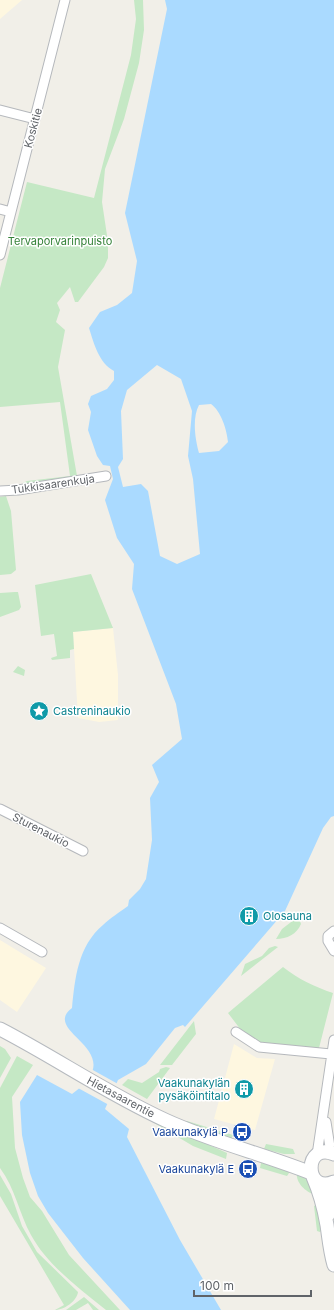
<svg xmlns="http://www.w3.org/2000/svg" width="334" height="1310" viewBox="0 0 334 1310" font-family="Inter,sans-serif">
<style>
.commercial{fill:#fef7e0}
.green{fill:#c5e8c5}
.water{fill:#aadaff;fill-rule:evenodd}
.pier{fill:#f1efe8}
.lines{fill:none;stroke-linecap:round;stroke-linejoin:round}
.street-casing{stroke:#b5b8bc;stroke-width:11}
.secondary-casing{stroke:#b6babf;stroke-width:15}
.street{stroke:#fff;stroke-width:9}
.secondary{stroke:#fff;stroke-width:13}
.labels{text-anchor:middle;dominant-baseline:central;stroke-width:3;stroke-linejoin:round;paint-order:stroke}
.street-label{font-size:11px;fill:#5f6368;stroke:#fff}
.park-label{font-size:11px;fill:#348238;stroke:#fff}
.culture-label{font-size:11px;fill:#0d838f;stroke:#fff;text-anchor:start}
.transit-label{font-size:11px;fill:#164399;stroke:#fff;text-anchor:end}
</style>
<rect width="100%" height="100%" fill="#f1efe8"/>
<path class="commercial" d="M0 0H22L0 19Z
M113 628 118 675V720L99 722 78 718 73 632Z
M0 940 46 968 17 1012 0 1000Z
M234 1044 257 1058 275 1059 255 1130 214 1119Z"/>
<path class="green" d="M134 0H143L144 30 139 63 124 119 105 169 102 202 108 242V258L104 267 78 302H75L70 287 57 303 60 310 56 322 65 330 58 367 77 476 23 485V483L27 481 70 476 60 402 0 407V288L27 182 94 198 131 55 136 19Z
M6 496 11 511 16 570 11 574 0 575V497Z
M91 574 113 628 73 632 74 649 70 650V658L52 660 51 658 57 656 54 634 41 636 35 585Z
M15 592H18L21 607 19 610 0 617V593Z
M18 666 25 670 24 676 13 672Z
M295 919 300 921 301 924C297 934 287 939 276 939L282 929Z
M275 946 278 947 241 976 245 964 262 956 269 948Z
M283 967C298 979 315 987 333 993L319 1048 262 1044 244 1034 228 1013Z
M194 1021 196 1034 172 1065H160Z
M0 1046 5 1049 11 1058 0 1078Z
M17 1056 33 1065 12 1097 15 1148 23 1178 30 1197 42 1211 69 1255 120 1310H106C79 1288 48 1266 31 1235 19 1213 15 1188 0 1168V1088Z
M166 1067 170 1068 147 1099 122 1085 128 1079 142 1083 159 1072 160 1069Z
M134 1111 227 1153 226 1159 193 1146Z
M187 1121 233 1135 231 1140 186 1125Z
M266 1144 293 1149 295 1154H284L264 1149Z
M261 1163 273 1164 291 1170 287 1176 260 1168Z
M297 1172 309 1181 316 1195C307 1193 295 1183 297 1172Z
M0 1175 11 1194 22 1226 37 1252 78 1292C77 1301 64 1310 55 1310L64 1305 0 1196Z
M316 1205 322 1230 320 1232 317 1231 314 1206Z
M84 1297 99 1310H93L88 1303 76 1310H66Z"/>
<path class="water" d="M165 0H334V816L331 817 323 828 285 911 185 1027 183 1025 175 1028 146 1064 118 1080 105 1109 129 1129 127 1137 180 1240 221 1310H130L83 1258 48 1213 38 1196 30 1173 22 1135 20 1102 37 1075 72 1094C134 1050 39 1033 72 1008 75 978 78 946 103 925 110 918 120 912 128 906L129 900 140 889 146 879 152 840 150 798 159 782 152 765 182 739 176 704 132 589 134 564 117 538 105 500 113 479 110 466 103 465 97 456 88 430 91 412 88 404 91 396 107 389 114 380V371C99 363 94 344 89 328L100 312 117 305 132 293 137 261 125 213 167 9ZM157 365 181 379 192 411 188 456 193 479 200 554 177 564 160 556 148 491 141 484 123 487 118 467 123 459 121 411 127 390ZM211 404C221 411 227 430 228 442L219 451 199 453C195 439 192 418 199 405Z"/>
<path class="pier" d="M91 1069 118 1084 112 1097 85 1082Z
M83 1084 112 1099 109 1105 78 1088Z"/>
<g class="lines">
<defs>
<path id="street" d="M0 110 35 119
M0 209 11 212
M0 255 65 0
M0 491 18 490 106 476
M0 809 83 851
M0 928 42 952
M334 931 328 936V941L334 951
M236 1032 259 1047 331 1054
M326 1122 330 1147 334 1154
M317 1155 334 1040"/>
<path id="secondary" d="M0 1029C56 1058 108 1094 165 1120 213 1142 263 1154 311 1173
M334 1154C303 1141 304 1195 334 1182
M313 1177C320 1193 324 1208 327 1225 329 1239 330 1251 334 1265
M328 1215 333 1183"/>
</defs>
<use href="#street" class="street-casing"/>
<use href="#secondary" class="secondary-casing"/>
<use href="#street" class="street"/>
<use href="#secondary" class="secondary"/>
</g>
<defs>
<symbol id="sight-disc" viewBox="-11 -11 22 22"><circle r="9.5" fill="#0f9aa8" stroke="#fff"/><path d="M0-6L1.8-2.2L6-1.7L2.9 1.2L3.7 5.4L0 3.3L-3.7 5.4L-2.9 1.2L-6-1.7L-1.8-2.2Z" fill="#fff"/></symbol>
<symbol id="building-disc" viewBox="-11 -11 22 22"><circle r="9.5" fill="#0f9aa8" stroke="#fff"/><path d="M-4-6H4V6H1V3H-1V6H-4ZM-2.5-4.3h1.7v1.8h-1.7ZM.8-4.3h1.7v1.8H.8ZM-2.5-1h1.7V.8h-1.7ZM.8-1h1.7V.8H.8Z" fill="#fff"/></symbol>
<symbol id="bus-disc" viewBox="-11 -11 22 22"><circle r="9.5" fill="#1a4fb4" stroke="#fff"/><path d="M-5-6H5V4H4V6H2V4H-2V6H-4V4H-5ZM-3.5-4V0h7V-4ZM-3.5 1.2v1.5H-2V1.2ZM2 1.2v1.5H3.5V1.2Z" fill="#fff"/></symbol>
</defs>
<g fill-rule="evenodd">
<use href="#sight-disc" x="28" y="700" width="22" height="22"/>
<use href="#building-disc" x="238" y="905" width="22" height="22"/>
<use href="#building-disc" x="233" y="1078" width="22" height="22"/>
<use href="#bus-disc" x="231" y="1121" width="22" height="22"/>
<use href="#bus-disc" x="237" y="1158" width="22" height="22"/>
</g>
<g class="labels">
<g class="street-label">
<text transform="translate(33 128) rotate(-75)">Koskitie</text>
<text transform="translate(53 484) rotate(-8)">Tukkisaarenkuja</text>
<text transform="translate(41 830) rotate(27)">Sturenaukio</text>
<text transform="translate(121 1097) rotate(28)">Hietasaarentie</text>
</g>
<g class="park-label">
<text x="60" y="241">Tervaporvarinpuisto</text>
</g>
<g class="culture-label">
<text x="53" y="711">Castreninaukio</text>
<text x="263" y="916">Olosauna</text>
<text x="230" y="1083" text-anchor="end">Vaakunakylän<tspan x="230" dy="13">pysäköintitalo</tspan></text>
</g>
<g class="transit-label">
<text x="228" y="1132">Vaakunakylä P</text>
<text x="234" y="1169">Vaakunakylä E</text>
</g>
</g>
<path d="M194 1290v6h117v-6" fill="none" stroke="#5f6368" stroke-width="2"/>
<text x="200" y="1290" font-size="12" fill="#5f6368" stroke="#ffffff" stroke-width="3" paint-order="stroke">100 m</text>
</svg>
